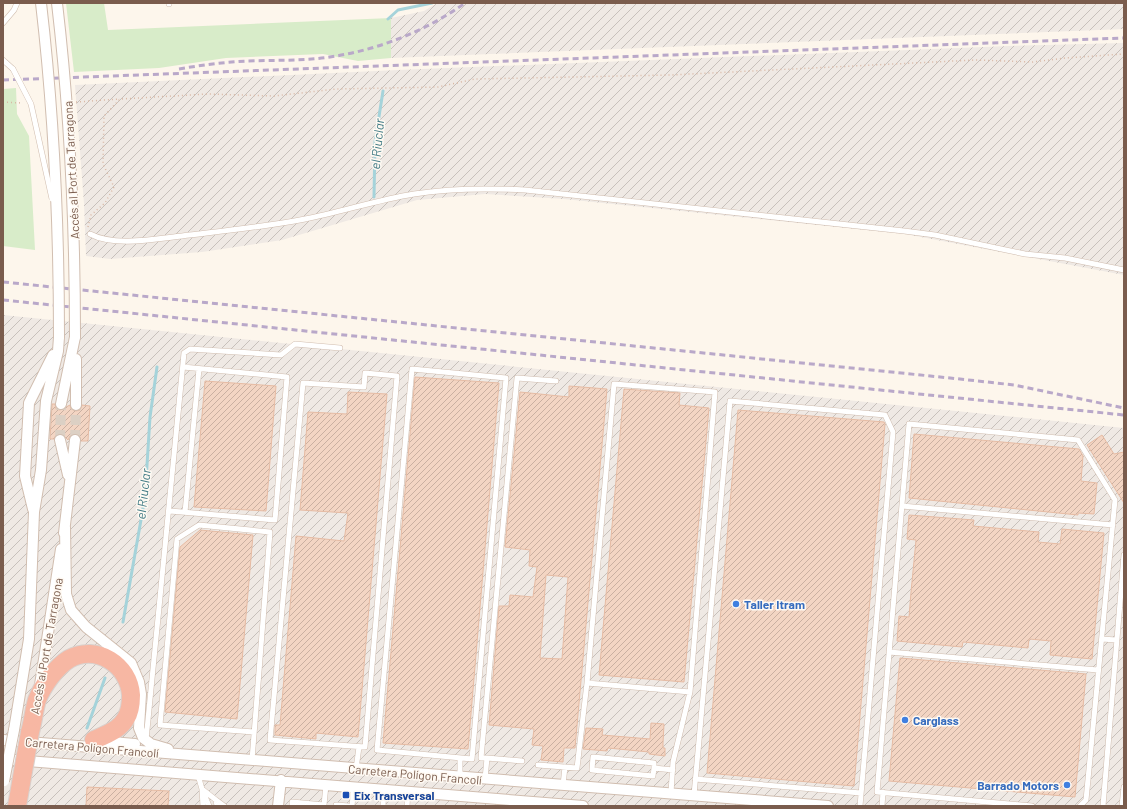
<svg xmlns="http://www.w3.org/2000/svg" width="1127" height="809" viewBox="0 0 1127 809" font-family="Barlow,sans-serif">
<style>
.industrial{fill:url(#industrial-furrows)}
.green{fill:#d8ecc9}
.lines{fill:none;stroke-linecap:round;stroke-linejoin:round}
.stream{stroke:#a5d3da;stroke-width:3}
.building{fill:url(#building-hatch);stroke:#e6bba3;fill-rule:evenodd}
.street-tunnel{stroke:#dcd0c4;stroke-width:10;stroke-dasharray:10 5;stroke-linecap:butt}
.lane-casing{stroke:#d1beb0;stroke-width:6}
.street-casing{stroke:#d1beb0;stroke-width:12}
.highway-casing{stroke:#dad1cd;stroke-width:20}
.path{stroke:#d9b8a5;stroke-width:1.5;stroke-dasharray:1 3;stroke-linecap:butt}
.lane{stroke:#fff;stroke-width:5}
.street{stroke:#fff;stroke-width:10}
.highway{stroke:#f7b7a3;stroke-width:18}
.rail{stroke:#b9a8c9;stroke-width:3;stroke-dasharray:6 4;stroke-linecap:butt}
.lane-bridge-casing{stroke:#d1beb0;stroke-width:6;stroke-linecap:butt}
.street-bridge-casing{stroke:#d1beb0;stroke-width:12;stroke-linecap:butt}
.highway-bridge-casing{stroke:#dad1cd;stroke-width:20;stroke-linecap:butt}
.lane-bridge{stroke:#fff;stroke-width:5}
.street-bridge{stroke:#fff;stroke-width:10}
.highway-bridge{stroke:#f7b7a3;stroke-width:18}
.shop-dot{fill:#3f7fe0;stroke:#fffaf3;stroke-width:1.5}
.transit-dot{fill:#1a4fb4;stroke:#fffaf3;stroke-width:1.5}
.labels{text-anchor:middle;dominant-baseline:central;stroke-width:3;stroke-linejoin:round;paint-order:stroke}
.street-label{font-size:12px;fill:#7a5c4d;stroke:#fffaf3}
.shop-label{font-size:12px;font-weight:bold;fill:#366cbe;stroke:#fffaf3;text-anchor:start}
.transit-label{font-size:12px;font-weight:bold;fill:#164399;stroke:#fffaf3;text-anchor:start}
.water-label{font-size:13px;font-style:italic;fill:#437c86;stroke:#fffaf3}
</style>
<defs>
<pattern id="industrial-furrows" width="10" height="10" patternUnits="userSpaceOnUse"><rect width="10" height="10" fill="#efe9e4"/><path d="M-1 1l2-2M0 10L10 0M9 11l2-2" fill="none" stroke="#c7c0bb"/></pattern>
<pattern id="building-hatch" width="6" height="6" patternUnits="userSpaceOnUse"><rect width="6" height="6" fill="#f3d5c3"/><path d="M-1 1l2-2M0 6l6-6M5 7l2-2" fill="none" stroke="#cab0a1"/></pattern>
</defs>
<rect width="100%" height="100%" fill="#fdf6ec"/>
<path class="industrial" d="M437 3H1124V29L391 58V18L424 11Z
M1124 43V275L905 234 564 199 485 194 417 200 282 240 202 252 110 259 86 256 84 204 75 85 398 70 1009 46Z
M3 315 1124 428V806H3Z"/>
<path class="green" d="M66 3H104L108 30 391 18V58L358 61 323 54 226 58 159 68 74 72Z
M16 88 17 114 29 136 35 250 3 246V89Z"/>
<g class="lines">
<path class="stream" d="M388 19 398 10 432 3
M374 197 375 142 383 91
M123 622 145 497 150 417 157 367
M87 728 105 678"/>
</g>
<path class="building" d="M415 377 499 383 468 749 383 743Z
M205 381 276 386 266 511 194 507Z
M569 386 607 389 575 748H564L563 762 541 760 543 746 532 745 534 729 489 725 499 606H509L510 595 533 597 537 567 529 566 530 550 505 547 520 392 569 397ZM546 575 568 577 562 659 540 658Z
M624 389 680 393 679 405 709 408 684 682 599 675Z
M348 392 387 394 358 737 316 733V739L275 735V725H280L296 536 344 541 348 513 300 510 308 412 347 414Z
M52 404H55L56 409 60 410 70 405 71 409 76 411 80 410 82 405 90 406 88 441H81L79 435 75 434 70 436 68 440 62 434 56 435 54 439H50Z
M738 410 884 422 885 424 854 786 707 773Z
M914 434 1079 449 1083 456 1081 481 1097 483 1094 514 1078 513V515L909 498Z
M1102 435 1114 454 1124 452V503L1087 445Z
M909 515 974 520 973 526 1039 532 1038 542 1060 544 1062 529 1104 533 1092 659 1050 655 1051 641 1029 639 1028 648 963 642 962 647 897 641 899 616 909 617 911 592 916 540 907 539Z
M200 530 253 535 237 719 165 712 180 547Z
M900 658 1086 674 1075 797 889 781Z
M651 723 664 724 663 743V748H665V756L649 754V752L608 748 607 751 583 749 586 728 603 729 602 735 650 739Z
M87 787 169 791 168 806H86Z"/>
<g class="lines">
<path class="street-tunnel" d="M60 440 61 404
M75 440 76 405"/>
<defs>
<path id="lane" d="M169 3V4
M3 23 14 10 17 3
M3 60 13 69
M90 234C114 247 155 239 182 236 223 231 264 227 305 219 341 212 377 200 414 194 451 188 488 188 525 190L904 231 935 235 1025 254 1065 258 1124 270
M412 369 506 378 472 759 377 750Z
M365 373 397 376 365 747 270 740 303 383 364 387Z
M902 506 1113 525
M170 511 275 520 287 377 183 367
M185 512 199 369
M1102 639 1116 640
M889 652 1098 670
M146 740 184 353 190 349 281 355 295 344 340 348
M487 758H481L517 378 556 381
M252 760 270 532 199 525 177 539 160 725 254 732
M538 765 577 768 587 683
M654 768V763L593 757 592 770 653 776 654 768 673 770
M356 769 359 747
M198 775 202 789 203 806
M460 777V758
M485 779 487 758 522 761
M695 779 861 793
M563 785 565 767
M202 789 216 800 217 806
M671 793 673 762 690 692 715 392 614 384 587 683 690 692
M204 794 209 806
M694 795 730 401 885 415 893 432 860 806
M216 800 224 806
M336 805 349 806
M292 806V802L324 805 326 785
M352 806 354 787
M383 806 384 789
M407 806 408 792
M882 806 883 792
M1032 806 877 792 909 424 1078 440 1115 500 1086 800 1080 806
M1103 806 1124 555
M1122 806 1124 787"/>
<path id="street" d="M76 359V405
M61 404 75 337
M60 440 68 475
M33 509 25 476 29 403 53 355
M65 527 66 594 71 610 86 627 131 663 139 682 141 694 139 728 143 738 151 744 168 749
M64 533 75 440
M40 685 61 549
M14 730 29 639 34 512 41 470 46 401 58 351 59 337
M3 740 828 806
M99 741 135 744
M3 759 583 806
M278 806 281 780"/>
<path id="highway" d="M30 732C33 722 34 710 37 700 43 685 56 667 69 659 97 644 129 665 131 695 131 702 130 712 126 718 120 730 105 735 94 740
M17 806 21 783"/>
</defs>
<use href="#lane" class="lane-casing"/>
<use href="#street" class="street-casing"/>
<use href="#highway" class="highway-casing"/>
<path class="path" d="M3 102 22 103
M76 102 120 99
M88 227 91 215 105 203 114 187 103 164 104 116 120 99 208 94 274 96 336 89 438 87 475 79 670 75 975 60 1033 62 1065 58 1124 54"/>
<use href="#lane" class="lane"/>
<use href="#street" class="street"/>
<use href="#highway" class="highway"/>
<path class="rail" d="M179 69C202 65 225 62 248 61 276 60 303 61 330 57 378 50 426 31 465 3
M3 80 1124 38
M3 282 960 379 1014 385 1124 408
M3 300 1124 415"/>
<defs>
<path id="lane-bridge" d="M13 69 31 104 52 199"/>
<path id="street-bridge" d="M41 3C54 114 59 225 59 337
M57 3C70 114 75 225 75 337
M4 781 14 730"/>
<path id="highway-bridge" d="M21 783 30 732"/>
</defs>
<use href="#lane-bridge" class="lane-bridge-casing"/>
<use href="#street-bridge" class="street-bridge-casing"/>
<use href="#highway-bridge" class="highway-bridge-casing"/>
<use href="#lane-bridge" class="lane-bridge"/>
<use href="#street-bridge" class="street-bridge"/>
<use href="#highway-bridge" class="highway-bridge"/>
</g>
<g class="shop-dot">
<circle cx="736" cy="604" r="4"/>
<circle cx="905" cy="720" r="4"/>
<circle cx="1067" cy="785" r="4"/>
</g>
<rect class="transit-dot" x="342" y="791" width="8" height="8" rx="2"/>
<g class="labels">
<g class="street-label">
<text transform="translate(71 170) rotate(-93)">Accés al Port de Tarragona</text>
<text transform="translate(46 646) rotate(-80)">Accés al Port de Tarragona</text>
<text transform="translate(92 747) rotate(5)">Carretera Polígon Francolí</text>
<text transform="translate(415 774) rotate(5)">Carretera Polígon Francolí</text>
</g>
<g class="shop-label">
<text x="744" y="604">Taller Itram</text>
<text x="913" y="720">Carglass</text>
<text x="1059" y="785" text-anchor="end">Barrado Motors</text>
</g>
<g class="transit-label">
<text x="354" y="795">Eix Transversal</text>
</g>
<g class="water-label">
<text transform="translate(377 144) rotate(-85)">el Riuclar</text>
<text transform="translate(143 494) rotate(-84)">el Riuclar</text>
</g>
</g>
<rect width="1127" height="809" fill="none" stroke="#7a5c4d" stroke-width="8"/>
</svg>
